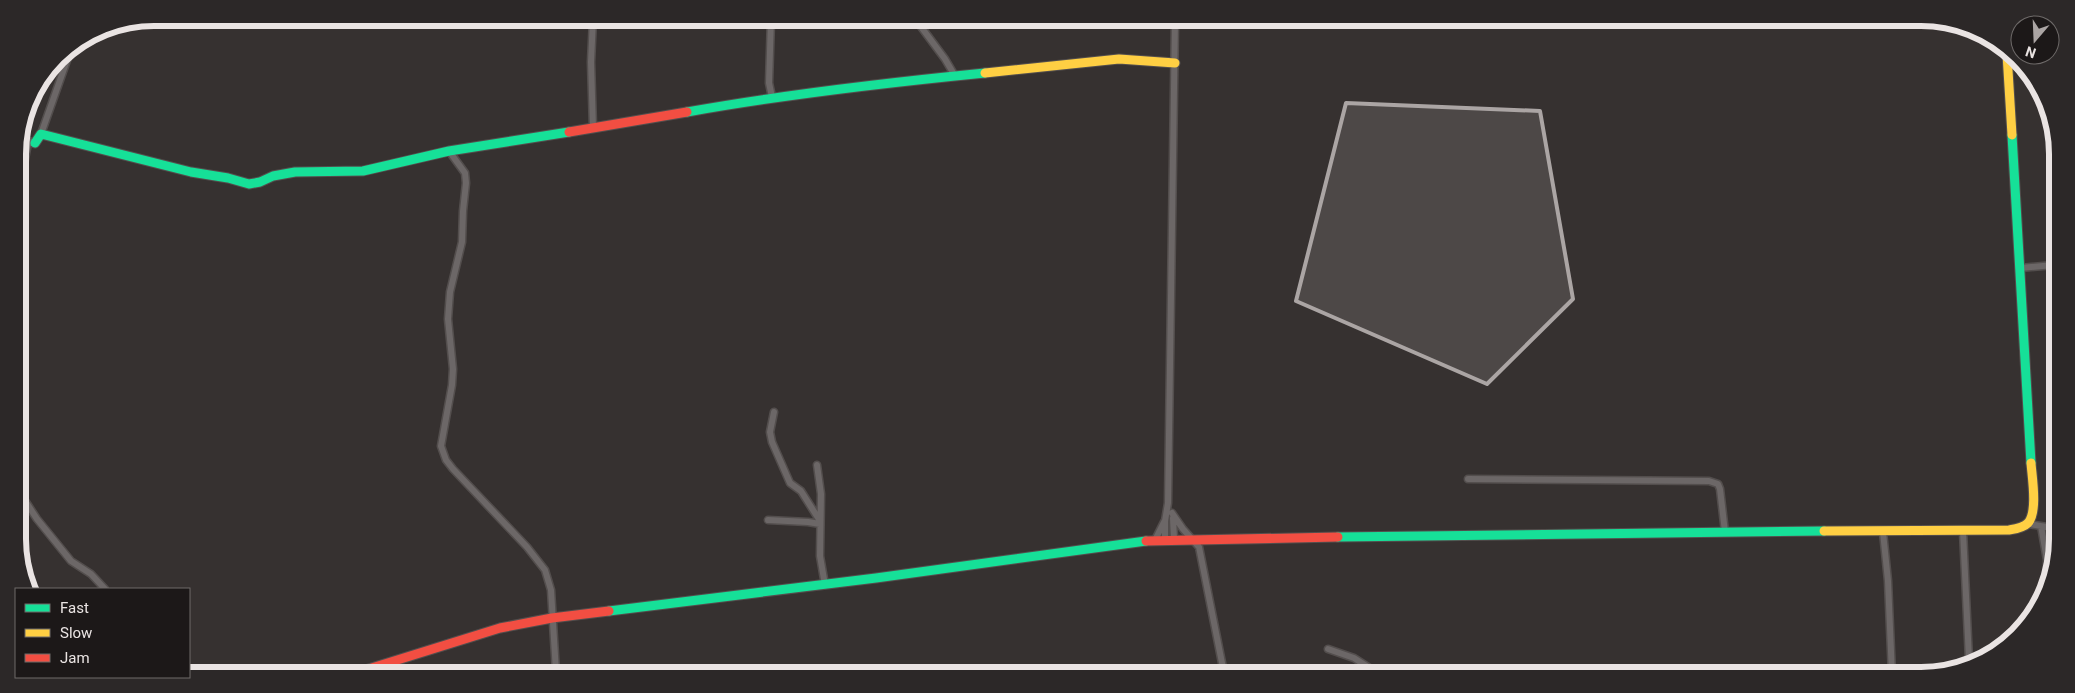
<svg xmlns="http://www.w3.org/2000/svg" width="2075" height="693" viewBox="0 0 2075 693" font-family="Roboto,sans-serif">
<style>
.lines{fill:none;stroke-linecap:round;stroke-linejoin:round}
.street-casing{stroke:#534e4d;stroke-width:9}
.fast-casing{stroke:#534e4d;stroke-width:11}
.slow-casing{stroke:#534e4d;stroke-width:11}
.jam-casing{stroke:#534e4d;stroke-width:11}
.street{stroke:#6c6767;stroke-width:6}
.fast{stroke:#16e098;stroke-width:9}
.slow{stroke:#ffcf43;stroke-width:9}
.jam{stroke:#f24e42;stroke-width:9}
.marked{fill:#aba5a4;fill-opacity:0.2;stroke:#aba5a4;stroke-width:4;stroke-linejoin:round}
.rim{fill:none;stroke:#eae4e3;stroke-width:6}
</style>
<rect width="100%" height="100%" fill="#363130"/>
<g class="lines">
<defs>
<path id="street" d="M771 19 769 83 772 97
M916 20 945 59 955 76
M593 128 591 62 593 19
M41 134 71 49
M19 139 32 142
M449 151 465 173 466 183 463 211 462 242 450 292 448 319 453 369 452 385 441 446 446 460 453 469 527 547 545 570 551 590 556 672
M18 197 28 143H35
M2020 268 2054 265
M774 412 770 432 772 442 790 483 801 491 820 521
M817 465 821 494 820 556 825 585
M1468 479 1709 481 1718 484 1720 489 1725 532
M20 493 37 519 71 561 91 574 105 589
M1172 513 1183 529 1199 547 1224 673
M1173 518 1174 539
M768 520 808 522 820 524
M2029 524 2053 528
M2041 526 2047 560V586
M1963 531 1969 660
M1883 532 1888 581 1892 675
M1155 540 1164 522
M1165 540V521L1168 503 1175 20
M2004 638V647
M1328 649 1354 658 1379 674"/>
<path id="fast" d="M687 112C787 94 884 83 985 73
M2012 135 2031 463
M35 143 41 134 191 172 228 178 249 184 260 182 273 176 295 172 363 171 449 151 569 132
M1338 537 1824 531
M609 611 876 578 1146 541"/>
<path id="slow" d="M2007 54 2012 135
M985 73 1119 59 1175 63
M1824 531 2009 530C2015 529 2023 528 2028 523 2038 512 2032 477 2031 463"/>
<path id="jam" d="M569 132 687 112
M1146 541 1338 537
M362 671 500 628 552 618 609 611"/>
</defs>
<use href="#street" class="street-casing"/>
<use href="#fast" class="fast-casing"/>
<use href="#slow" class="slow-casing"/>
<use href="#jam" class="jam-casing"/>
<use href="#street" class="street"/>
<use href="#fast" class="fast"/>
<use href="#slow" class="slow"/>
<use href="#jam" class="jam"/>
</g>
<path class="marked" d="M1346 103 1540 111 1573 299 1487 384 1296 301Z"/>
<path d="M0 0H2075V693H0ZM154 26H1921A128 128 0 0 1 2049 154V539A128 128 0 0 1 1921 667H154A128 128 0 0 1 26 539V154A128 128 0 0 1 154 26Z" fill="#2c2828" fill-rule="evenodd"/>
<path class="rim" d="M154 26H1921A128 128 0 0 1 2049 154V539A128 128 0 0 1 1921 667H154A128 128 0 0 1 26 539V154A128 128 0 0 1 154 26Z"/>
<rect x="15" y="588" width="175" height="90" fill="#1c1818" stroke="#6e6a69"/>
<rect x="25" y="604" width="25" height="8" fill="#16e098" stroke="#6e6a69"/>
<text x="60" y="613" font-size="15" fill="#eae4e3">Fast</text>
<rect x="25" y="629" width="25" height="8" fill="#ffcf43" stroke="#6e6a69"/>
<text x="60" y="638" font-size="15" fill="#eae4e3">Slow</text>
<rect x="25" y="654" width="25" height="8" fill="#f24e42" stroke="#6e6a69"/>
<text x="60" y="663" font-size="15" fill="#eae4e3">Jam</text>
<g transform="translate(2035 40) rotate(199)"><circle r="24" fill="#1c1818" stroke="#6e6a69"/>
<path d="M0-4L9 19L0 12L-9 19Z" fill="#aba5a4"/>
<text y="-8" font-size="14" font-weight="bold" text-anchor="middle" fill="#eae4e3">N</text>
</g>
</svg>
